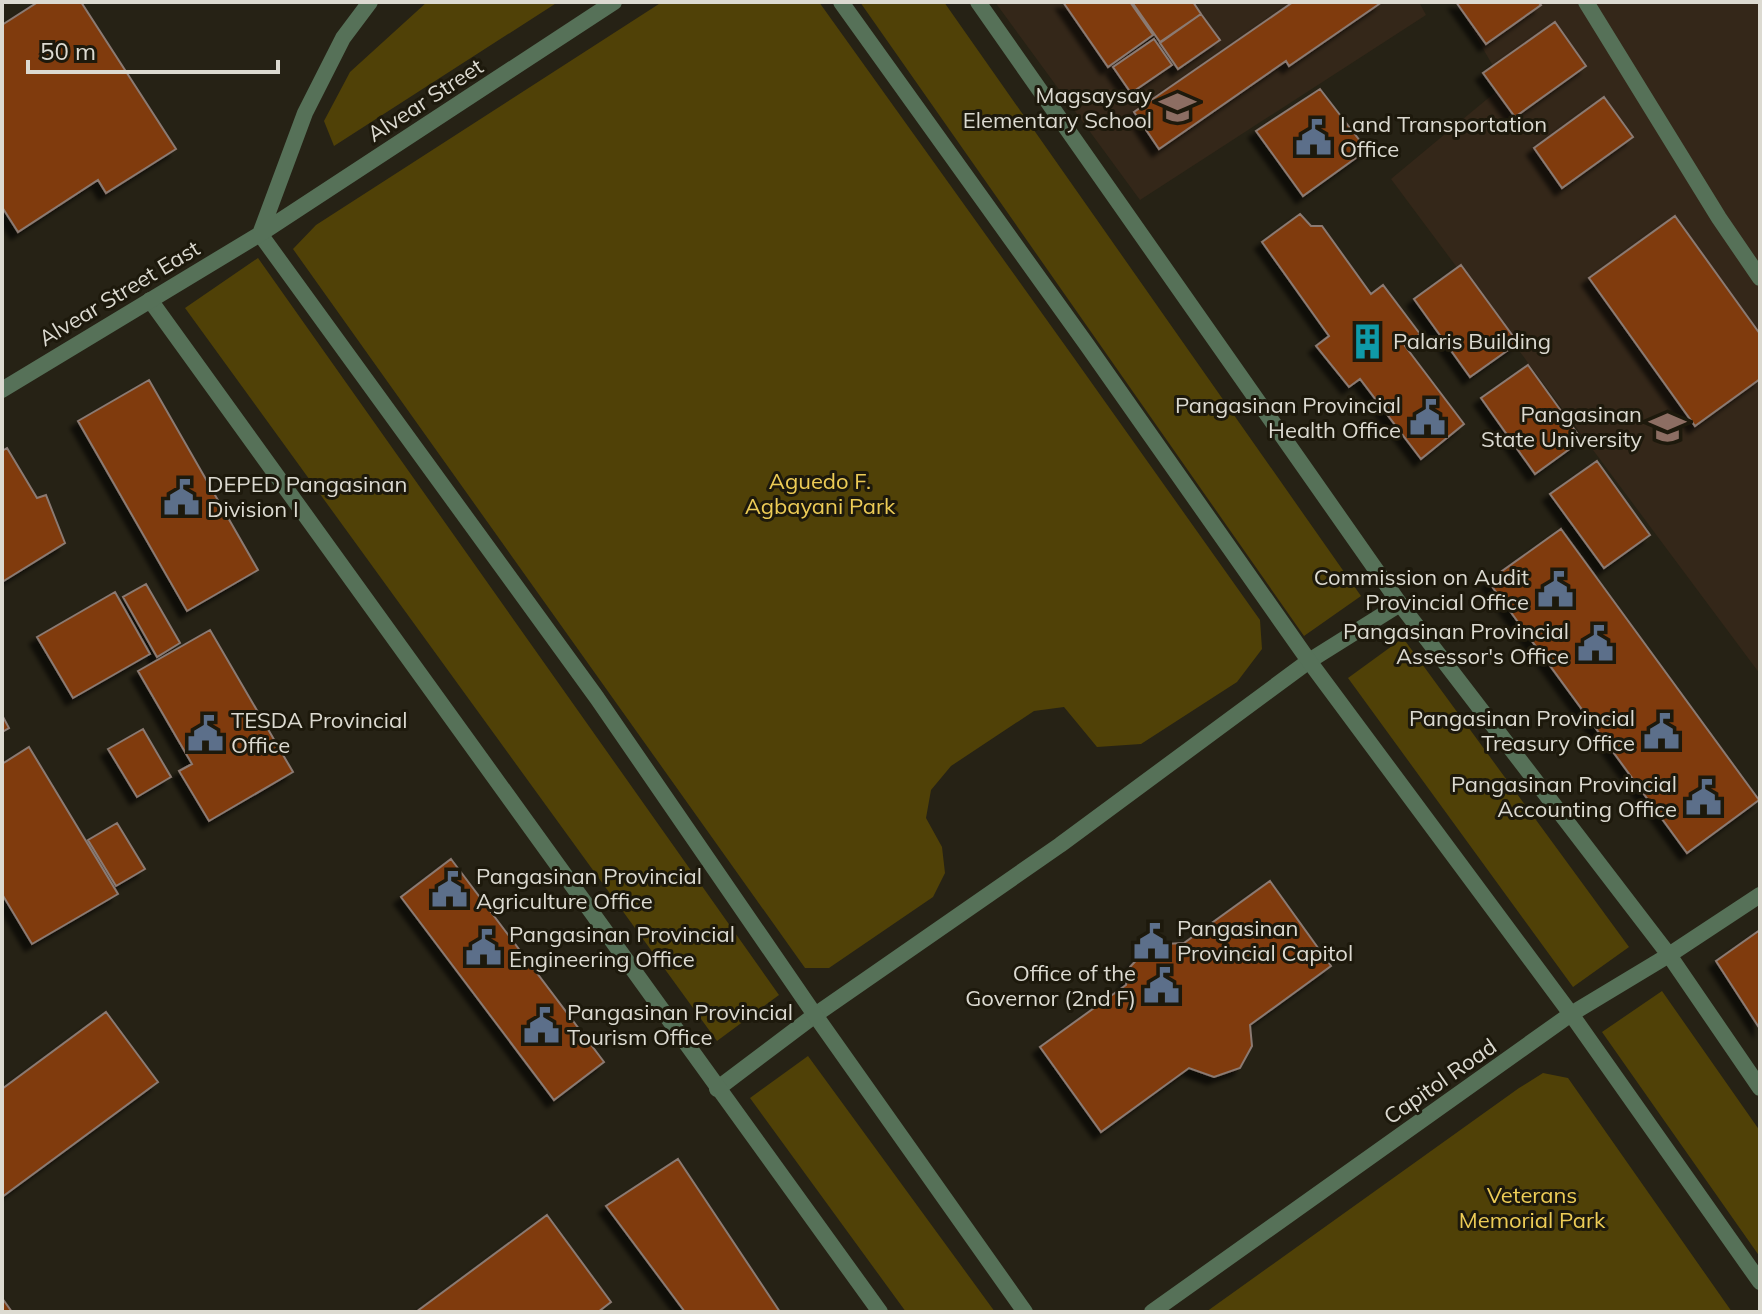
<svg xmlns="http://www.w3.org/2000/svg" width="1762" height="1314" viewBox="0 0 1762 1314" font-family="Mulish,sans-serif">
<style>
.education{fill:#342719}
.green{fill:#504107}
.building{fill:#803b0d;stroke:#8b7a72;stroke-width:2;filter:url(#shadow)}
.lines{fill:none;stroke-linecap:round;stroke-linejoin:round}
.service{stroke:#567158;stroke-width:16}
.minor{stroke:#567158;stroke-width:16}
.tertiary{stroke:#567158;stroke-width:16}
.labels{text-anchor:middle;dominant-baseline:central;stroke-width:6;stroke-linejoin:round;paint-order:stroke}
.poi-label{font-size:22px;fill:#dcdad1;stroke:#1d190c;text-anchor:end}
.street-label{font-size:22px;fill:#dcdad1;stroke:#1d190c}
.park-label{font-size:22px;fill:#edcc56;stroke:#1d190c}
</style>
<defs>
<filter id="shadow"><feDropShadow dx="-7" dy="7" stdDeviation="2" flood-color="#0009"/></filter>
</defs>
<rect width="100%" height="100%" fill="#262215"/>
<path class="education" d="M995 2H1419L1426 15 1140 200Z
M1456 2H1760V674L1391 179 1504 85Z"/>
<path class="green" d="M427 2H558L334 146 324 121 350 72Z
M662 2H819L1074 358 1260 620 1262 649 1237 682 1141 744 1097 747 1064 707 1034 711 951 766 931 790 926 818 942 847 945 873 933 897 829 968H805L293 249 316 225Z
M860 2H944L1361 596 1304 636Z
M258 258 779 995 717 1041 185 308Z
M1403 638 1629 947 1573 987 1348 678Z
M1662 991 1760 1131V1257L1602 1032Z
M808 1056 995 1312H906L750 1098Z
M1543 1073 1568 1078 1732 1312H1206L1519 1088Z"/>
<path class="building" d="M38 2H81L176 149 106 193 98 180 18 232 2 207V25Z
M1063 2H1130L1153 35 1108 67Z
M1132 2H1193L1201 14 1160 42Z
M1293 2H1382L1289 66 1286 61 1159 149 1134 112Z
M1456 2H1538L1541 5 1486 44Z
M1201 14 1220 40 1178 69 1160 43Z
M1555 22 1586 66 1515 117 1483 73Z
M1154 39 1172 65 1131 93 1113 67Z
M1320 89 1367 150 1303 196 1256 131Z
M1604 97 1633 137 1562 188 1534 148Z
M1300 214 1311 226H1322L1371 294 1383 285 1420 334 1405 346 1464 424 1421 459 1360 379 1349 387 1316 346 1329 336 1262 242Z
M1675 216 1760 334V379L1695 426 1589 278Z
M1461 265 1518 343 1470 377 1414 299Z
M1528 365 1582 440 1535 474 1481 398Z
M149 380 258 570 187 611 78 421Z
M7 448 37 498 46 495 65 543 2 582V451Z
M1597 461 1650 535 1604 568 1550 494Z
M1561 529 1759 800 1687 853 1488 581Z
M146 584 180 643 157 657 123 597Z
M115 592 150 654 73 698 37 637Z
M210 630 293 772 209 821 179 771 192 764 138 671Z
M2 715 9 728 2 732Z
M143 729 171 777 137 797 108 749Z
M29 747 118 894 32 944 2 894V764Z
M117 823 145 869 116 886 88 840Z
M451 859 604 1062 554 1100 401 897Z
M1270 881 1331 966 1250 1025 1252 1046 1240 1068 1214 1077 1189 1068 1101 1132 1040 1047 1126 985 1130 967 1144 952 1163 944 1184 943Z
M1760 930V1029L1716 961Z
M106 1012 158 1082 2 1197V1089Z
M678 1159 780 1312H685L606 1206Z
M547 1215 611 1302 598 1312H416Z
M2 1298 12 1312H2Z"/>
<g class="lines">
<path class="service" d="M1586 2 1719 218 1760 278
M717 1089 815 1015 1060 845 1309 661 1400 604"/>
<path class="minor" d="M841 2 1087 345 1309 661 1571 1014 1760 1282
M978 2 1400 604 1669 955 1760 1088
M260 234 597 698 815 1015 1025 1312
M150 300 880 1312
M1152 1312 1571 1014 1669 955 1760 895"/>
<path class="tertiary" d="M260 234 305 113 343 38 370 2
M2 390 260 234 614 2"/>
</g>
<defs>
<symbol id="school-bare" viewBox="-9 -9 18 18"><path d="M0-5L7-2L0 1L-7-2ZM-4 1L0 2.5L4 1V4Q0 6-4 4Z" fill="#8d6e63" stroke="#1d190c" stroke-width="2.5" paint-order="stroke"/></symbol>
<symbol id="civic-bare" viewBox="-9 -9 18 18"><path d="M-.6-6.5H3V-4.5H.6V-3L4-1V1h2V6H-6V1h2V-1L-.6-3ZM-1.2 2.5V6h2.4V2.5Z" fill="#5c6f8a" stroke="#1d190c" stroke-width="2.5" paint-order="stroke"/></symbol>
<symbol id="building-bare" viewBox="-9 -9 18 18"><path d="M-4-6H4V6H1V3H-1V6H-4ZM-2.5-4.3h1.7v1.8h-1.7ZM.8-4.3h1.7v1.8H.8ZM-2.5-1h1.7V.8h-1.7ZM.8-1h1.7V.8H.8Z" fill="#0f9aa8" stroke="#1d190c" stroke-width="2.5" paint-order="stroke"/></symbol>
<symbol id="university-bare" viewBox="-9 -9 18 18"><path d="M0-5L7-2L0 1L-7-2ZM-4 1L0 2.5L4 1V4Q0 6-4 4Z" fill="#8d6e63" stroke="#1d190c" stroke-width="2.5" paint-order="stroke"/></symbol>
</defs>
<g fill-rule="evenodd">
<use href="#school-bare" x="1152" y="82" width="51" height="51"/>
<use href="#civic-bare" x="1288" y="112" width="51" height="51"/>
<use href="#building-bare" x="1342" y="316" width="51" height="51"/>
<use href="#civic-bare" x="1402" y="392" width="51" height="51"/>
<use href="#university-bare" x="1642" y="402" width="51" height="51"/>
<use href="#civic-bare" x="156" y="472" width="51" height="51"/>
<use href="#civic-bare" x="1530" y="564" width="51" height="51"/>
<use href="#civic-bare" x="1570" y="618" width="51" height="51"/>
<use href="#civic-bare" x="1636" y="706" width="51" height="51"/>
<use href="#civic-bare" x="180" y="708" width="51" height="51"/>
<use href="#civic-bare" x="1678" y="772" width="51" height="51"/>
<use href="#civic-bare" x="424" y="864" width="51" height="51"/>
<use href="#civic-bare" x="1126" y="916" width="51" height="51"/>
<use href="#civic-bare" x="458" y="922" width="51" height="51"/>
<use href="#civic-bare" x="1136" y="960" width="51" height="51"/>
<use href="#civic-bare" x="516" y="1000" width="51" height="51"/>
</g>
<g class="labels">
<g class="poi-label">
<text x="1152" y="95">Magsaysay<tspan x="1152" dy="25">Elementary School</tspan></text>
<text x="1340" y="124" text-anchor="start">Land Transportation<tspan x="1340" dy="25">Office</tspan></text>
<text x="1393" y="341" text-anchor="start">Palaris Building</text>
<text x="1401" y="405">Pangasinan Provincial<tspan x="1401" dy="25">Health Office</tspan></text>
<text x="1642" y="414">Pangasinan<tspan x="1642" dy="25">State University</tspan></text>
<text x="207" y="484" text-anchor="start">DEPED Pangasinan<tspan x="207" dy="25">Division I</tspan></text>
<text x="1529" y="577">Commission on Audit<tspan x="1529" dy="25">Provincial Office</tspan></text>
<text x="1569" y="631">Pangasinan Provincial<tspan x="1569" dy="25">Assessor's Office</tspan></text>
<text x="1635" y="718">Pangasinan Provincial<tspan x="1635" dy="25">Treasury Office</tspan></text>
<text x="231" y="720" text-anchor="start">TESDA Provincial<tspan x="231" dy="25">Office</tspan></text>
<text x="1677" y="784">Pangasinan Provincial<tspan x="1677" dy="25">Accounting Office</tspan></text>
<text x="476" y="876" text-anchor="start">Pangasinan Provincial<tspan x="476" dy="25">Agriculture Office</tspan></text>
<text x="1177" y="928" text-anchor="start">Pangasinan<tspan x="1177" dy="25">Provincial Capitol</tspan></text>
<text x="509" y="934" text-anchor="start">Pangasinan Provincial<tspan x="509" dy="25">Engineering Office</tspan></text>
<text x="1136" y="973">Office of the<tspan x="1136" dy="25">Governor (2nd F)</tspan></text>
<text x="567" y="1012" text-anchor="start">Pangasinan Provincial<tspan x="567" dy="25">Tourism Office</tspan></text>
</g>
<g class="street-label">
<text transform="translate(425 100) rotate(-33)">Alvear Street</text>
<text transform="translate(119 293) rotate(-31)">Alvear Street East</text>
<text transform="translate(1440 1081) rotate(-35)">Capitol Road</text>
</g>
<g class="park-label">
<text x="820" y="481">Aguedo F.<tspan x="820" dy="25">Agbayani Park</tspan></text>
<text x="1532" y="1195">Veterans<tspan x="1532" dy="25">Memorial Park</tspan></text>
</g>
</g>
<rect width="1762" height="1314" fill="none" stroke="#dcdad1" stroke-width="8"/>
<path d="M28 60v12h250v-12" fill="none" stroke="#dcdad1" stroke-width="4"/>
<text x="40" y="60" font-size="24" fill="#dcdad1" stroke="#1d190c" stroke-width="6" paint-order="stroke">50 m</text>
</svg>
